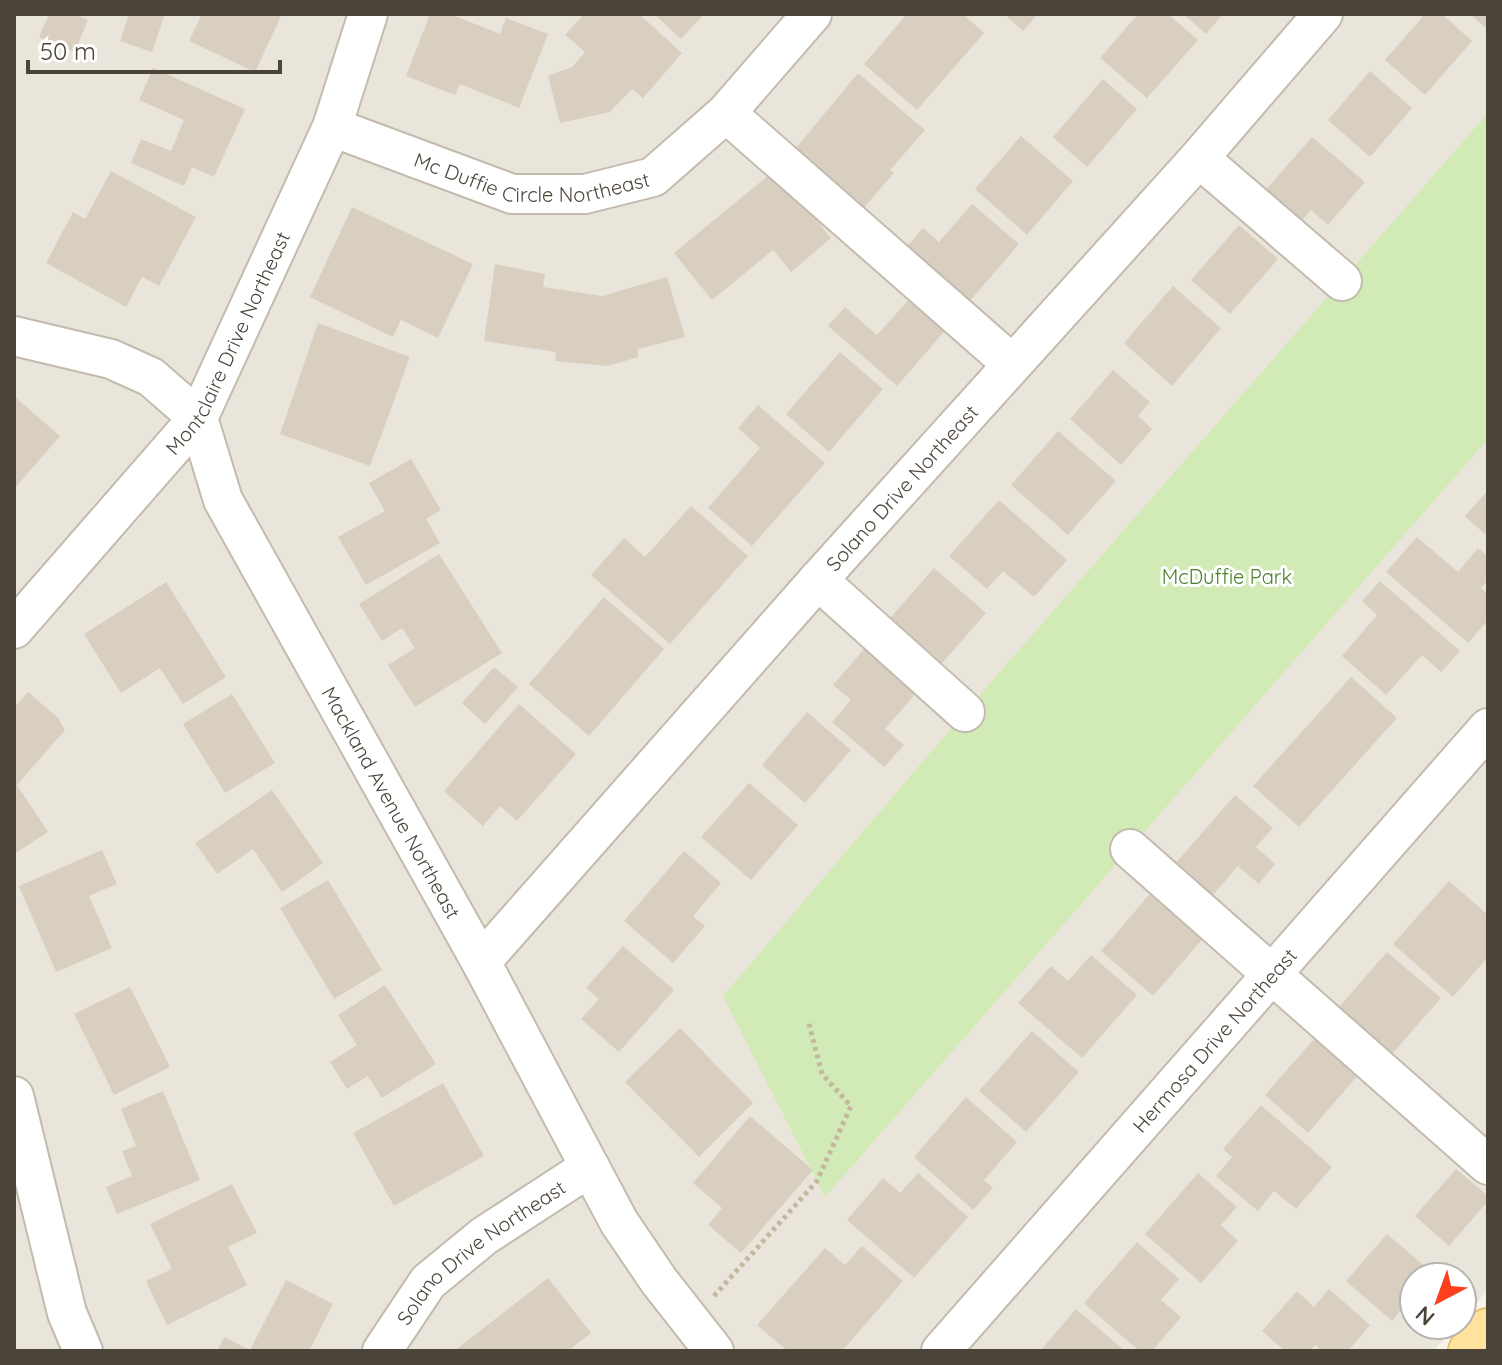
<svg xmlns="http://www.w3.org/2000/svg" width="1502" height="1365" viewBox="0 0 1502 1365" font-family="Quicksand,sans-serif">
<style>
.residential{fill:#eae5da}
.green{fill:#d2eab5}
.building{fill:#d8cfc1}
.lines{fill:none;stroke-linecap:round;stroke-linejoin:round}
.minor-casing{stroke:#c2bbae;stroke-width:42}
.major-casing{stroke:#e6c16a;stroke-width:48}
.path{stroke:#c4b79f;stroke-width:5;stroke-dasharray:4 4;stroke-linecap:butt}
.minor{stroke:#fff;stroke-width:38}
.major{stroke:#ffe39c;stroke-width:44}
.labels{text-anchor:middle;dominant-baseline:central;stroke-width:6;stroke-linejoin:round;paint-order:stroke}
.street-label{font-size:20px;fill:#4b4439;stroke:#fff}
.park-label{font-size:20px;fill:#4a7f2a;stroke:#fff}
</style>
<rect width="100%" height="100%" fill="#f6f3ec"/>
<path class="residential" d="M14 14H1488V1289L1462 1320V1277H1414V1325H1457L1433 1351H14Z"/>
<path class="green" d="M1488 113V439L825 1197 723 996 965 712Z"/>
<path class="building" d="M49 14H74L88 20 75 52 39 37Z
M129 14H165L152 52 120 41Z
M202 14H282L255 72 189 41Z
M430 14H450L500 34 506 18 548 34 519 108 460 84 455 95 406 76Z
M584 14H639L682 53 643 98 632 89 610 112 560 123 548 76 572 67 585 52 565 35Z
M654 14H704L681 39Z
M907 14H963L984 33 917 110 864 64Z
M1004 14H1038L1023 31Z
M1138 14H1168L1198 40 1147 98 1100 58Z
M1183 14H1223L1206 34Z
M1425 14H1442L1472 41 1425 95 1385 60Z
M1470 14H1488V30Z
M153 68 245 109 214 177 192 167 184 186 131 163 141 139 171 151 184 120 139 100Z
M1370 71 1412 108 1370 157 1328 120Z
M858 73 925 130 890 170 894 173 860 212 791 154Z
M1103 79 1137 109 1087 167 1053 137Z
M1021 136 1073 181 1027 235 975 189Z
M1312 137 1365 182 1328 225 1311 210 1293 231 1257 200Z
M775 170 831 238 791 272 773 250 712 300 674 253Z
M111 171 196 217 159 286 142 277 126 307 46 263 73 212 85 219Z
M972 204 1019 244 963 309 901 254 923 228 939 242Z
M352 207 473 264 438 338 401 320 393 337 310 297Z
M1239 225 1278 259 1230 314 1191 280Z
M495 264 545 274 543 287 602 296 667 277 685 337 638 349V357L608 366 555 361 556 352 484 341Z
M1173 286 1221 328 1172 386 1124 343Z
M914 294 950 325 897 386 828 326 845 307 877 335Z
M318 323 410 357 370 466 280 434Z
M840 352 883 389 829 452 786 414Z
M1113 370 1150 402 1138 416 1152 429 1121 465 1070 419Z
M14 396 60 436 14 489Z
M758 405 825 463 752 546 708 508 760 448 738 428Z
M1058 431 1116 481 1068 535 1011 485Z
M411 459 441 510 426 519 440 543 366 585 338 537 385 511 369 483Z
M1488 490V537L1465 516Z
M999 500 1067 560 1034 597 1003 571 987 589 949 556Z
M691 506 748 556 670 644 591 575 624 538 645 557Z
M1417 537 1458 572 1478 548 1488 556V580L1481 588 1488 594V620L1468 643 1386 572Z
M439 554 502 653 415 707 388 665 415 648 402 628 382 641 359 604Z
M934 568 986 613 937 669 885 624Z
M1380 581 1460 651 1441 672 1422 655 1386 695 1342 656 1377 615 1362 601Z
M166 582 226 677 183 704 160 668 121 693 84 634Z
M604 597 664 649 589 736 529 684Z
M872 640 923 685 885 729 904 745 884 767 832 722 851 700 833 685Z
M494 667 518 687 485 724 462 703Z
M1351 677 1397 718 1299 827 1253 786Z
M28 692 58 718 65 730 17 785 48 832 14 854V708Z
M232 694 275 763 225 793 183 724Z
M519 704 576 754 517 821 500 806 483 826 444 791Z
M807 712 851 750 805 803 762 765Z
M749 783 798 825 751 880 701 837Z
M272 790 323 863 282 892 253 849 217 874 195 843Z
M1235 795 1273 828 1256 847 1275 864 1259 884 1238 866 1205 904 1168 872Z
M102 850 117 884 89 896 112 948 56 972 19 886Z
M684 851 721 883 693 916 705 926 673 963 624 921Z
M328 880 382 970 334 999 280 908Z
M1449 881 1488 915V957L1453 997 1393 944Z
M1155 888 1207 934 1153 996 1101 951Z
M623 946 674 990 619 1052 581 1019 599 999 586 988Z
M1387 952 1441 998 1385 1062 1332 1015Z
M1091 955 1137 995 1082 1058 1018 1003 1051 966 1068 981Z
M385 985 436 1064 382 1098 368 1076 347 1089 330 1062 357 1045 338 1015Z
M130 987 170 1067 114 1095 74 1014Z
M680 1028 753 1103 699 1157 625 1082Z
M1322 1030 1365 1067 1308 1133 1265 1095Z
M1032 1031 1079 1072 1026 1132 979 1091Z
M443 1083 484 1156 394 1206 353 1133Z
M163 1091 200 1180 117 1214 106 1187 132 1176 122 1151 136 1146 121 1109Z
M966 1097 1017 1142 984 1180 993 1188 973 1210 914 1157Z
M1261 1105 1332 1167 1296 1209 1274 1191 1258 1211 1216 1176 1232 1157 1223 1149Z
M750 1116 813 1170 741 1253 708 1225 722 1208 693 1183Z
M1456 1169 1488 1196V1201L1449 1246 1415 1216Z
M918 1173 968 1217 914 1278 847 1220 883 1178 900 1193Z
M1198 1173 1237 1207 1221 1225 1238 1241 1201 1283 1145 1234Z
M232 1184 257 1233 228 1247 247 1285 167 1325 146 1281 172 1269 150 1224Z
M1387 1234 1433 1273 1429 1277H1414V1295L1392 1321 1346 1281Z
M1137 1242 1179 1279 1161 1300 1181 1317 1152 1351H1139L1084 1303Z
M862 1246 903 1281 842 1351H787L757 1325 825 1248 845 1265Z
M548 1278 591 1333 568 1351H454Z
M286 1280 333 1304 309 1351H217L224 1337 250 1350Z
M1329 1289 1370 1325 1348 1351H1322L1315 1345 1310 1351H1285L1262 1331 1297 1291 1314 1307Z
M1076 1309 1125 1351H1040Z"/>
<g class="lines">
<defs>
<g id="minor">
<path d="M726 113 1012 364"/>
<path id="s1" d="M332 127 512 194H585L653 177 726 113 812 14"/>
<path d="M1199 158 1342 281"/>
<path id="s2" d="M14 336 111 359 151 377 198 418 223 500 481 962 619 1222 659 1281 714 1351"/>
<path d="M818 580 965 712"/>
<path id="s3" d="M14 629 198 418 332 127 368 14"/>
<path d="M1130 849 1488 1165"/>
<path id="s4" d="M481 962 818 580 1199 158 1323 14"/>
<path d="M14 1096 67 1313 83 1351"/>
<path id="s5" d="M382 1351 428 1282 484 1236 590 1167"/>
<path id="s6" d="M941 1351 1488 728"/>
</g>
<path id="major" d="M1471 1351 1488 1331"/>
</defs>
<use href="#minor" class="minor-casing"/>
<use href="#major" class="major-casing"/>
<path class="path" d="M714 1296 817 1181 851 1106 822 1074 809 1024"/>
<use href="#minor" class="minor"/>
<use href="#major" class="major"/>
</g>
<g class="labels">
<g class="street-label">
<text stroke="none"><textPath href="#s1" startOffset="210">Mc Duffie Circle Northeast</textPath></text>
<text stroke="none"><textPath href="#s3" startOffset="360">Montclaire Drive Northeast</textPath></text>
<text stroke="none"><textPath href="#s4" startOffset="634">Solano Drive Northeast</textPath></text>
<text stroke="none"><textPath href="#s2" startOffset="638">Mackland Avenue Northeast</textPath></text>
<text stroke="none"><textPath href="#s6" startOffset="414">Hermosa Drive Northeast</textPath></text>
<text stroke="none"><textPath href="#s5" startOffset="142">Solano Drive Northeast</textPath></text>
</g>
<g class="park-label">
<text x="1227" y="576">McDuffie Park</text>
</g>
</g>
<rect width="1502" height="1365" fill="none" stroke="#4b4439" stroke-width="32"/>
<g transform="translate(1438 1301) rotate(221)"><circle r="38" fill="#ffffff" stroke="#b7b4b0" stroke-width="2"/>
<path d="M0-6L14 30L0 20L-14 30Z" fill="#fc3f1d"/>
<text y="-12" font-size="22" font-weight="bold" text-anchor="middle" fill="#4b4439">N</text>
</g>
<path d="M28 60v12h252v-12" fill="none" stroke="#4b4439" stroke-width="4"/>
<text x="40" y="60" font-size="24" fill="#4b4439" stroke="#ffffff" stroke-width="6" paint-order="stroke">50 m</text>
</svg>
